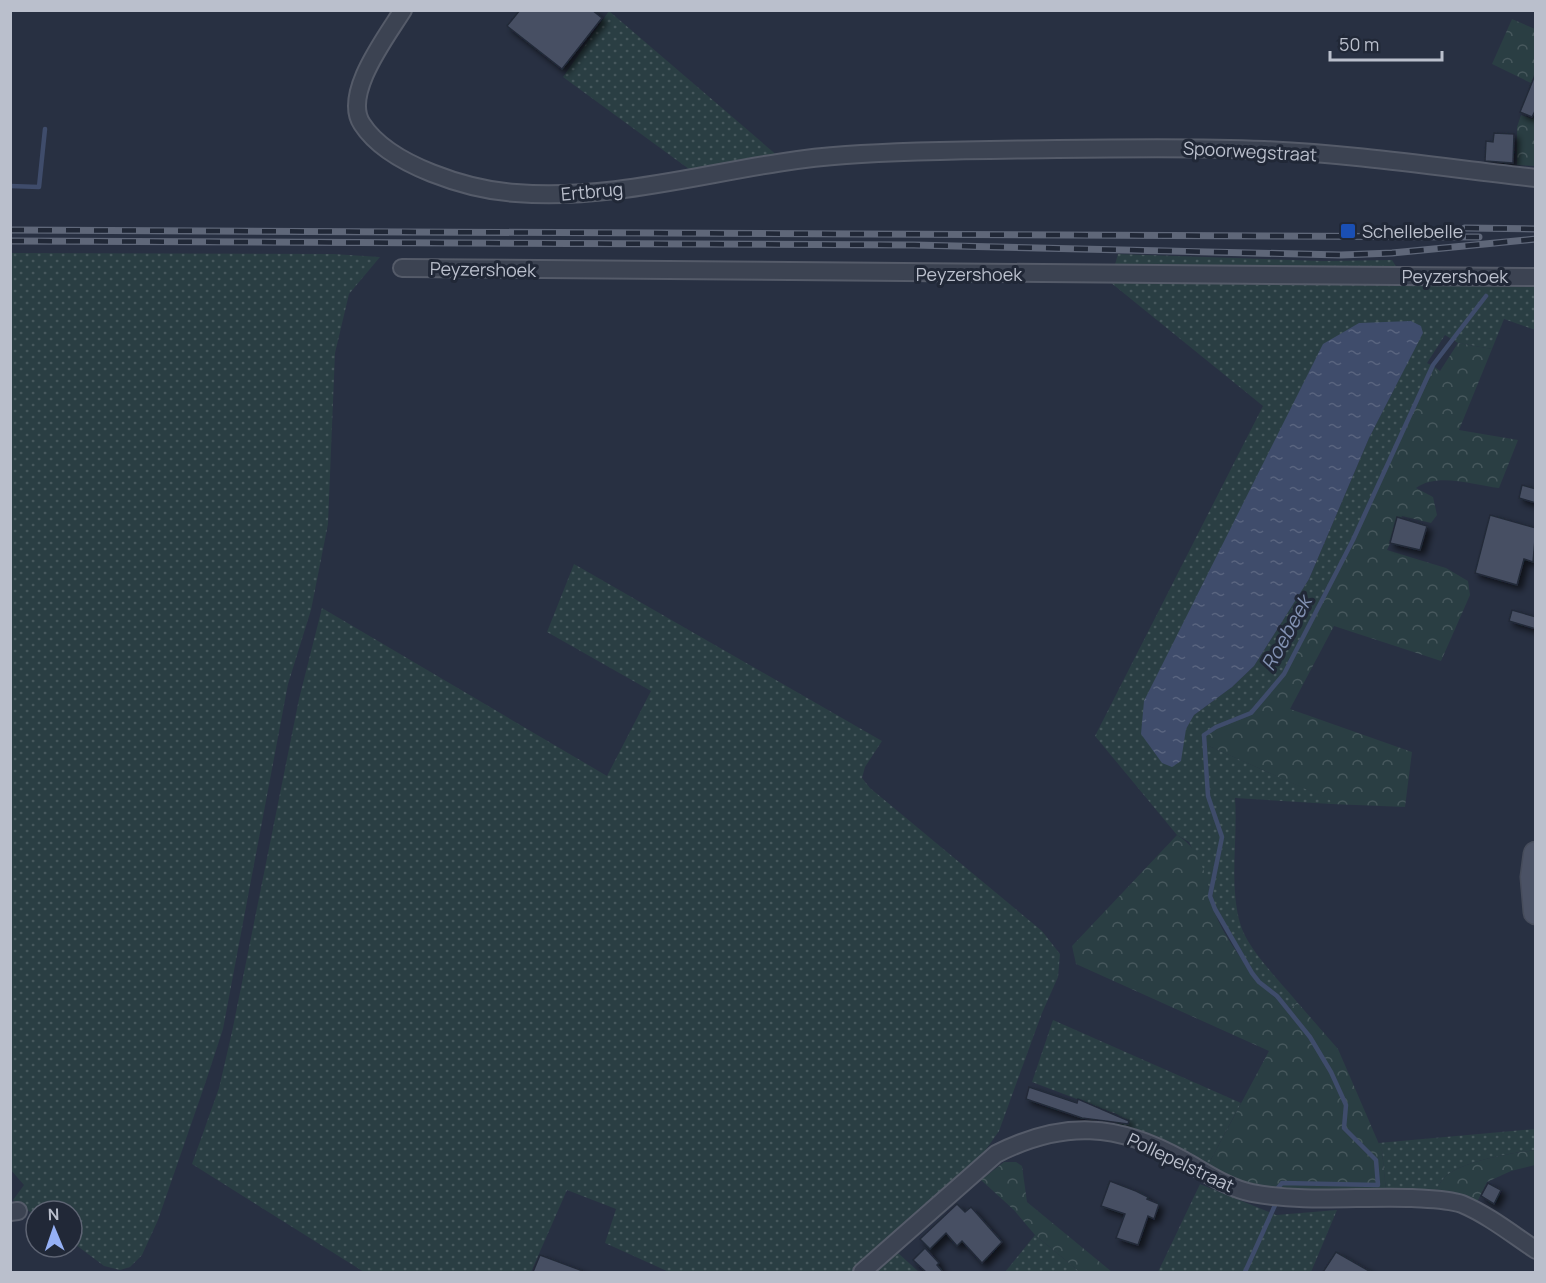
<svg xmlns="http://www.w3.org/2000/svg" width="1546" height="1283" viewBox="0 0 1546 1283" font-family="Manrope,sans-serif">
<style>
.green{fill:url(#green-dots);fill-rule:evenodd}
.forest{fill:url(#forest-crowns)}
.water{fill:url(#water-ripples)}
.lines{fill:none;stroke-linecap:round;stroke-linejoin:round}
.stream{stroke:#3f4c6b;stroke-width:4.5}
.building{fill:#475064;stroke:#232a39;stroke-width:1.5;filter:url(#shadow)}
.street-casing{stroke:#555b69;stroke-width:20}
.secondary-casing{stroke:#464c5b;stroke-width:27}
.street{stroke:#3c4352;stroke-width:16}
.secondary{stroke:#4b5265;stroke-width:24}
.rail-casing{stroke:#5f6779;stroke-width:7}
.rail{stroke:#212837;stroke-width:4.5;stroke-dasharray:14;stroke-linecap:butt}
.transit-dot{fill:#1a4fb4;stroke:#212837;stroke-width:2}
.labels{text-anchor:middle;dominant-baseline:central;stroke-width:6;stroke-linejoin:round;paint-order:stroke}
.street-label{font-size:18px;fill:#babfcc;stroke:#212837}
.poi-label{font-size:18px;fill:#babfcc;stroke:#212837;text-anchor:start}
.water-label{font-size:20px;font-style:italic;fill:#8291b2;stroke:#212837}
</style>
<defs>
<pattern id="green-dots" width="8" height="8" patternUnits="userSpaceOnUse" patternTransform="scale(1.5)"><rect width="8" height="8" fill="#2a3e43"/><path d="M2 2h.1M6 6h.1" fill="none" stroke="#47585d" stroke-width="1.8" stroke-linecap="round"/></pattern>
<pattern id="forest-crowns" width="20" height="18" patternUnits="userSpaceOnUse" patternTransform="scale(1.5)"><rect width="20" height="18" fill="#2a3e43"/><path d="M2 6a3 3 0 1 1 6 0M12 15a3 3 0 1 1 6 0" fill="none" stroke="#47585d"/></pattern>
<pattern id="water-ripples" width="26" height="14" patternUnits="userSpaceOnUse" patternTransform="scale(1.5)"><rect width="26" height="14" fill="#3f4c6b"/><path d="M2 4q2-2 4 0t4 0M15 11q2-2 4 0t4 0" fill="none" stroke="#59647f"/></pattern>
<filter id="shadow"><feDropShadow dx="4.5" dy="4.5" stdDeviation="3" flood-color="#0009"/></filter>
</defs>
<rect width="100%" height="100%" fill="#283042"/>
<path class="green" d="M609 11 779 157 693 172 563 77Z
M10 253 333 254 380 257 349 294 335 353 328 524 311 610 288 684 223 1029 205 1084 158 1220 142 1255 130 1267 120 1270 104 1266 72 1242V1211H36V1216L13 1200 24 1185 10 1169Z
M1118 254 1323 261 1392 260 1406 282 1535 284V330L1504 319 1492 349 1458 343 1445 335 1427 363 1436 368 1406 423 1325 597 1284 674 1251 713 1216 727 1209 746 1331 800V804L1235 798C1238 838 1229 884 1240 923 1247 949 1280 981 1297 1002L1292 1008 1283 1006 1250 972 1215 913 1212 894 1189 842 1177 835 1095 736 1263 406 1110 282ZM1411 321 1422 334 1369 438 1309 579 1254 666 1232 687 1194 715 1186 729Z
M574 564 882 741 865 767 862 778 870 788 1042 931 1060 954 1058 977 1042 1013 999 1131 978 1161 853 1272H669L605 1243 616 1209 567 1190 531 1272H364L192 1164 219 1088 232 1032 299 699 322 608 607 776 651 691 547 632Z
M1053 1020 1241 1103 1207 1167 1159 1137 1115 1125 1119 1115 1032 1082Z
M1535 1129V1150C1513 1153 1460 1161 1444 1178 1440 1182 1437 1189 1434 1194L1386 1191 1382 1151 1378 1143Z
M1200 1184 1276 1215 1337 1210 1311 1272H1158Z
M1035 1235 1080 1272H1005Z
M898 1253 919 1272H877Z"/>
<path class="forest" d="M1512 19 1535 29V85L1492 64Z
M1535 114V166L1517 165V127L1521 115 1533 119Z
M1458 343 1492 349 1459 430 1518 440 1499 488C1474 485 1437 472 1416 488L1433 497 1437 515 1431 523 1402 516 1387 550 1446 568 1468 581 1470 595 1441 661 1334 626 1290 709 1412 752 1405 807 1331 804 1330 800 1209 746 1204 735 1216 727 1251 713 1284 674 1325 597 1406 423 1436 368 1440 371Z
M1177 835C1204 851 1207 883 1215 912 1220 933 1270 1004 1292 1008L1297 1002 1338 1049 1382 1151 1386 1191H1269L1236 1182 1207 1167 1269 1051 1076 964 1072 946Z
M1535 1150V1165L1511 1171 1487 1182 1476 1204 1434 1194C1437 1189 1440 1182 1444 1178 1460 1161 1513 1153 1535 1150Z
M1004 1162H1016L1022 1166 1027 1202 1112 1272H1080L1035 1235 1014 1210 981 1180Z"/>
<path class="water" d="M1411 321 1421 326 1423 333 1369 438 1309 579 1254 666 1232 687 1194 715 1186 729 1181 761 1172 767 1162 763 1141 734 1144 701 1323 344 1359 323Z"/>
<g class="lines">
<path class="stream" d="M10 186 39 187 45 129
M1277 1189 1282 1183 1378 1185 1376 1160 1344 1128 1346 1105 1331 1072 1310 1037 1277 996 1259 982 1252 973 1215 909 1210 896 1222 837 1208 796 1204 735 1216 727 1251 713 1284 674 1353 540 1433 365 1486 296
M1245 1272 1276 1203"/>
</g>
<path class="building" d="M520 10H592L602 18 562 69 507 26Z
M1535 75 1536 109 1532 117 1520 112Z
M1494 133 1514 134 1513 163 1485 161 1486 141 1493 142Z
M1522 485 1536 489V503L1519 498Z
M1490 515 1536 528 1533 562 1524 559 1517 585 1475 573Z
M1397 517 1427 526 1420 550 1390 543Z
M1512 610 1536 617V629L1509 621Z
M1029 1087 1077 1103 1078 1099 1129 1121 1128 1124 1082 1118 1026 1099Z
M1110 1181 1136 1191 1148 1197 1147 1199 1159 1204 1154 1219 1148 1216 1138 1245 1116 1238 1125 1214 1101 1206Z
M1488 1183 1501 1190 1494 1204 1481 1196Z
M957 1204 965 1212 971 1207 1002 1242 982 1263 962 1241 957 1246 946 1233 930 1249 920 1239Z
M925 1248 939 1263 937 1265 943 1272H926L913 1260Z
M1336 1252 1371 1272H1323Z
M540 1255 583 1271V1272H533Z"/>
<g class="lines">
<defs>
<path id="street" d="M403 10C387 36 342 94 362 124 389 166 470 190 516 193 627 202 736 162 846 155 916 150 987 150 1058 149 1127 148 1196 147 1264 150 1355 154 1446 168 1536 178
M402 268 1536 277
M10 1212 18 1211
M862 1272 996 1154C1063 1120 1118 1123 1183 1160 1205 1172 1227 1188 1252 1193 1304 1203 1359 1196 1412 1198 1427 1199 1447 1199 1462 1204 1488 1215 1512 1234 1536 1250"/>
<path id="secondary" d="M1536 854 1533 877 1536 912"/>
</defs>
<use href="#street" class="street-casing"/>
<use href="#secondary" class="secondary-casing"/>
<use href="#street" class="street"/>
<use href="#secondary" class="secondary"/>
<defs>
<path id="rail" d="M1465 228 1536 229
M10 230 1479 237
M10 241 914 245 1341 255 1392 253 1536 239"/>
</defs>
<use href="#rail" class="rail-casing"/>
<use href="#rail" class="rail"/>
</g>
<rect class="transit-dot" x="1340" y="223" width="16" height="16" rx="3"/>
<g class="labels">
<g class="street-label">
<text transform="translate(1250 151) rotate(3)">Spoorwegstraat</text>
<text transform="translate(592 191) rotate(-5)">Ertbrug</text>
<text transform="translate(483 269) rotate(1)">Peyzershoek</text>
<text x="969" y="274">Peyzershoek</text>
<text x="1455" y="276">Peyzershoek</text>
<text transform="translate(1181 1162) rotate(25)">Pollepelstraat</text>
</g>
<g class="poi-label">
<text x="1362" y="231">Schellebelle</text>
</g>
<g class="water-label">
<text transform="translate(1286 633) rotate(-61)">Roebeek</text>
</g>
</g>
<rect width="1546" height="1283" fill="none" stroke="#babfcc" stroke-width="24"/>
<g transform="translate(54 1229) rotate(358)"><circle r="28" fill="#212837" stroke="#5e6473" stroke-width="1.5"/>
<path d="M0-4.5L10 22L0 15L-10 22Z" fill="#95b0f5"/>
<text y="-9" font-size="16" font-weight="bold" text-anchor="middle" fill="#babfcc">N</text>
</g>
<path d="M1330 51v9h112v-9" fill="none" stroke="#babfcc" stroke-width="3"/>
<text x="1339" y="51" font-size="18" fill="#babfcc" stroke="#212837" stroke-width="4.5" paint-order="stroke">50 m</text>
</svg>
